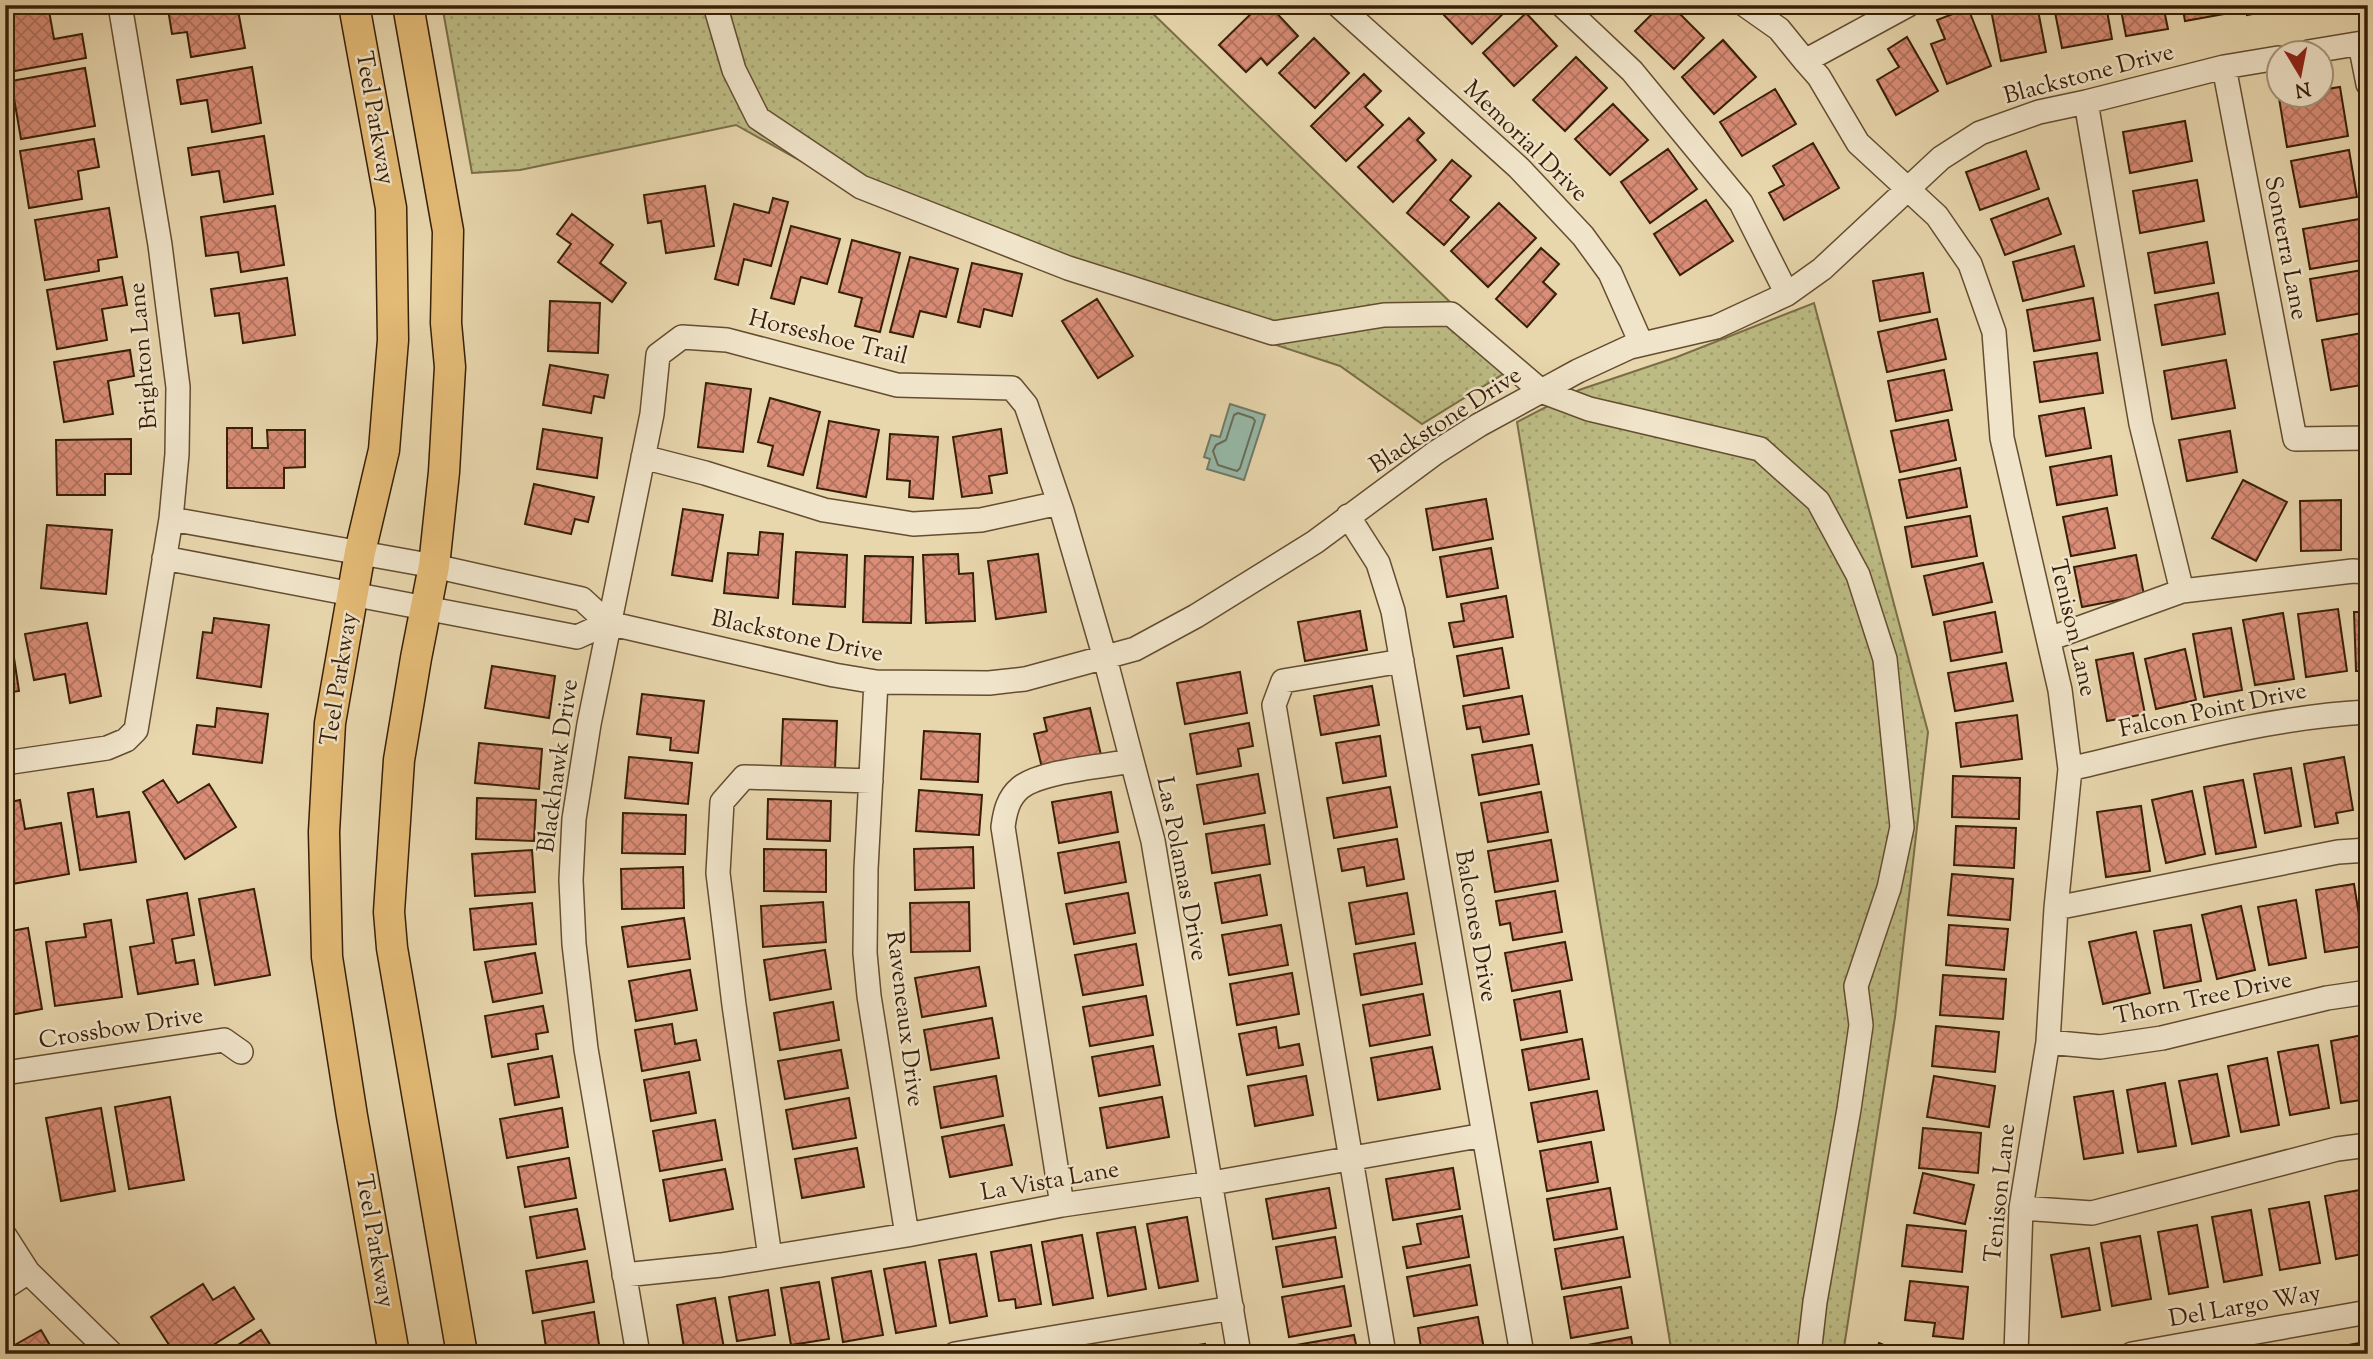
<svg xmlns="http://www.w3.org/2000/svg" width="2373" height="1359" viewBox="0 0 2373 1359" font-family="'Sorts Mill Goudy',serif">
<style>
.grass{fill:url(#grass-dots);stroke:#7a6e46;stroke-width:2}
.water{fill:#97b9a8;stroke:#717b68;stroke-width:2}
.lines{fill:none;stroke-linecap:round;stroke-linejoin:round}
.shore{stroke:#686c58;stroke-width:2}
.building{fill:url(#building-cross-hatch);stroke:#381f07;stroke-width:2}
.minor-casing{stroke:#644d30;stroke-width:26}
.major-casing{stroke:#381f07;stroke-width:33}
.minor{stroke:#f0e4ca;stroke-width:23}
.major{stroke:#e4bb76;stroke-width:30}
.labels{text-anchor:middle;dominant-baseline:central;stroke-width:5;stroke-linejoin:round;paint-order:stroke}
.street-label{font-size:24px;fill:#381f07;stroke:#f0e4ca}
</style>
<defs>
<pattern id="grass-dots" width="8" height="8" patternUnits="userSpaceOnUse" patternTransform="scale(1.75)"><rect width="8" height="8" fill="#bdbc85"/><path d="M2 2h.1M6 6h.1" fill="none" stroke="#a3a171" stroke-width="1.8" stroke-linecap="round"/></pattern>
<pattern id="building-cross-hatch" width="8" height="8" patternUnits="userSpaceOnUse" patternTransform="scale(1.75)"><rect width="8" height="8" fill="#da8d77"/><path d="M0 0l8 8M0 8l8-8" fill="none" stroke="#b27360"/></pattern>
</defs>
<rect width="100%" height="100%" fill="#e8d6ad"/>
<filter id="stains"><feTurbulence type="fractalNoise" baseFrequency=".00286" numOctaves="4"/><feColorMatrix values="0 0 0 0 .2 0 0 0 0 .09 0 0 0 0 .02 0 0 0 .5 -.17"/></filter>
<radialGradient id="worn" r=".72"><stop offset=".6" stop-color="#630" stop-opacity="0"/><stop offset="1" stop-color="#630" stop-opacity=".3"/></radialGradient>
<path class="grass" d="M442 5H1144L1516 366 1422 424 1340 366 1160 307 837 181 736 125 520 170 472 173Z
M1814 303 1928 732 1895 1017 1843 1354H1672L1517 422 1579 390 1677 357Z"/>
<path class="water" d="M1230 404 1265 415 1244 480 1207 469 1210 459 1204 457 1211 435 1220 437Z"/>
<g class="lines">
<path class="shore" d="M1238 413 1253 418 1255 421 1240 468 1237 471 1218 465 1213 451 1216 445 1226 440 1234 415Z"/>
</g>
<path class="building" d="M30 5H48L54 39 82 34 86 58 9 72 5 51V10Z
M189 5H237L245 48 191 57 187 32 172 34 168 9Z
M1260 5H1269L1298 36 1267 65 1261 58 1246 72 1219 45Z
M1441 5H1512L1472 44 1438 9Z
M1661 5H1671L1704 38 1674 69 1635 31Z
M1990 5H2037L2046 52 2001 61Z
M2066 5H2106L2112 39 2062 48 2054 7Z
M2120 5H2163L2168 29 2126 36Z
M2182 5H2229L2230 13 2185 21Z
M2246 5H2295V6L2247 15Z
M1968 8 1991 66 1947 84 1931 44 1945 39 1937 20Z
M1526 13 1557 46 1514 86 1483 53Z
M1907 37 1938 91 1896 115 1877 80 1899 67 1888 49Z
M1314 38 1349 73 1315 108 1279 73Z
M1723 40 1756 77 1714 114 1682 77Z
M1576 57 1607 88 1565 131 1533 100Z
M252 67 261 123 212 132 207 100 181 104 177 80Z
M85 68 95 126 21 139 11 81Z
M1364 74 1381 91 1365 107 1383 125 1346 161 1311 126Z
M2340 87 2348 136 2287 147 2279 98 2298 94H2320V90Z
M1775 89 1796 124 1742 156 1720 122Z
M1613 104 1648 140 1610 175 1575 139Z
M1409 118 1424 133 1417 140 1436 160 1393 202 1358 167Z
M2185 121 2192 161 2130 173 2123 132Z
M264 136 273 194 224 202 219 171 192 175 188 148Z
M94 139 99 167 78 171 82 199 29 208 20 151Z
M1813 143 1839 188 1784 220 1769 193 1784 185 1773 166Z
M1668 149 1697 189 1650 223 1621 182Z
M2349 150 2357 197 2300 207 2291 161Z
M2026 151 2039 189 1980 210 1966 172Z
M1452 160 1471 176 1450 200 1469 217 1444 245 1407 213Z
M2197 180 2204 221 2140 233 2133 191Z
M705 186 714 246 666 253 661 221 648 223 644 195Z
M773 198 788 202 771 266 744 259 738 285 715 279 734 204 769 213Z
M2048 198 2061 234 2005 255 1991 219Z
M1706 200 1733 241 1680 275 1654 234Z
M1499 203 1536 238 1488 287 1451 251Z
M275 206 284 265 241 272 238 252 206 256 201 217Z
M109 208 117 257 98 260 99 271 45 280 35 220Z
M572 214 613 245 600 263 626 283 612 302 558 262 571 244 557 234Z
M2365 218 2368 259 2310 269 2303 229Z
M791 226 840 239 827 284 801 277 794 304 771 298Z
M852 240 900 253 880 332 855 326 862 298 839 292Z
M2207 242 2214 283 2155 293 2148 253Z
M2074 246 2084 286 2023 301 2013 262Z
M1541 248 1559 264 1543 282 1556 294 1527 327 1496 299Z
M910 257 958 269 946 317 920 311 913 337 890 332Z
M972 263 1022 274 1012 316 984 309 980 327 958 322Z
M2368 269V312L2317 321 2310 279Z
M1923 273 1930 312 1880 321 1873 281Z
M122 277 127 305 102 309 107 340 57 349 47 290Z
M287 278 295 335 243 343 239 313 215 316 211 289Z
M2218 293 2225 334 2162 345 2155 305Z
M2093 298 2100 340 2034 351 2027 310Z
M1097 299 1133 356 1098 378 1062 321Z
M550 301 600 303 598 353 548 351Z
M1937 319 1946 359 1887 372 1878 332Z
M5 330 13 379 5 380Z
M2368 332V384L2331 390 2322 340Z
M130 350 134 376 108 381 113 414 64 422 54 362Z
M2097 353 2103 393 2040 402 2034 362Z
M2226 360 2235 408 2172 419 2164 371Z
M550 365 608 375 604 398 594 396 591 413 543 405Z
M1944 370 1952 410 1896 421 1888 381Z
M706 383 751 389 743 452 698 447Z
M770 398 820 412 803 475 768 466 773 446 758 442Z
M7 400 11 461H5V401Z
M2084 408 2091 448 2046 456 2039 416Z
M1948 420 1956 460 1900 472 1891 431Z
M829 421 879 430 866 497 817 488Z
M227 428H252V448H268L267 430H305V467L284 468V488H227Z
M543 429 602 438 597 478 537 469Z
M1001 429 1007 473 989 476 992 493 962 497 953 437Z
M2230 431 2237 472 2187 481 2179 440Z
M890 434 938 437 933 499 909 497 910 481 887 479Z
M131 439V474H105V495H57L56 440Z
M2111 456 2117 495 2057 505 2050 467Z
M1960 468 1967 507 1907 518 1899 480Z
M2243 480 2287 502 2256 561 2212 538Z
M534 484 594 497 588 522 575 519 571 534 525 524Z
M2364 486H2368V550H2365Z
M1486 499 1493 539 1433 550 1426 509Z
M2341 500V550L2301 551 2300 501Z
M2107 508 2115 548 2071 556 2063 517Z
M683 509 723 515 712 581 672 575Z
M1970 516 1977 556 1912 567 1905 527Z
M47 525 112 530 106 594 41 588Z
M760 532 783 534 778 598 724 593 728 553 758 555Z
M1491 548 1498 588 1447 597 1440 557Z
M796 552 847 555 845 607 793 604Z
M958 554 959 574 973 573 975 621 926 623 923 555Z
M1038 554 1046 612 996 619 988 561Z
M2136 555 2144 595 2082 607 2074 567Z
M865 556 913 557 911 623 863 622Z
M1983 563 1992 602 1933 615 1924 576Z
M1506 596 1513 637 1454 647 1449 623 1464 621 1461 604Z
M2338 609 2347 671 2306 677 2298 614Z
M1360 611 1367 650 1305 661 1298 622Z
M1995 612 2002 652 1951 661 1944 622Z
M2354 612H2368V671H2356Z
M2283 613 2294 679 2255 685 2243 620Z
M214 618 269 625 261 687 197 678 203 632 212 633Z
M87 623 101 696 70 703 65 674 34 680 25 634Z
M2231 628 2242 690 2204 697 2193 634Z
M11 638 19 691 5 693V639Z
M1502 648 1509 688 1464 696 1457 656Z
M2185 649 2196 700 2156 709 2145 659Z
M2133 653 2145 714 2107 721 2096 660Z
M2006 663 2013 701 1955 711 1948 673Z
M492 666 555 676 549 718 485 708Z
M1240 672 1247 713 1185 724 1177 683Z
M1372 686 1379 725 1321 735 1314 696Z
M642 694 704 701 698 753 670 750 671 738 637 734Z
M1522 696 1529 734 1483 742 1480 727 1467 729 1463 706Z
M217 708 268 714 262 763 193 754 197 725 215 727Z
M1090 708 1101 755 1042 768 1034 734 1047 731 1044 718Z
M2017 715 2022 759 1961 767 1956 723Z
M783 719 837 721 835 769 781 767Z
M1249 723 1253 746 1238 749 1241 766 1197 774 1190 734Z
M924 731 980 734 978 782 921 779Z
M1380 736 1386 776 1343 783 1336 743Z
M479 743 542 749 539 789 475 783Z
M1532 745 1539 784 1479 795 1472 755Z
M629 757 692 763 688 804 625 798Z
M2344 757 2353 810 2336 813 2338 823 2315 827 2304 764Z
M2363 759H2368V812L2366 813Z
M2291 768 2301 826 2265 833 2254 774Z
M1258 774 1265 813 1204 824 1197 785Z
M1953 776 2020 778 2019 819 1952 817Z
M163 780 178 803 209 784 236 827 185 859 143 792Z
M2243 780 2256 847 2216 854 2204 787Z
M1390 787 1397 827 1334 838 1327 798Z
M93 789 97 817 129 812 136 862 80 870 68 793Z
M919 790 982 795 979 835 916 831Z
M2192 791 2205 854 2166 863 2152 800Z
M1111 792 1118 832 1059 843 1052 802Z
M1541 792 1548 832 1488 842 1481 803Z
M477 798 536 800 534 841 476 839Z
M768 799 831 801 830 841 767 839Z
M20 800 25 829 61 823 69 874 12 884 5 848V803Z
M2141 806 2150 871 2106 877 2097 812Z
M623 813 686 815 685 854 622 853Z
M1264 825 1270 864 1212 873 1206 834Z
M1956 826 2016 828 2014 868 1954 865Z
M1397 839 1404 879 1367 886 1364 867 1342 871 1338 849Z
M1551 840 1558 881 1495 892 1488 851Z
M1119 842 1126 882 1065 893 1058 853Z
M973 847 974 888 915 890 914 849Z
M764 849 826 850V892L764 891Z
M532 850 535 892 475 896 472 854Z
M683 867 684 908 622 909 621 869Z
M1952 874 2013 879 2010 920 1948 915Z
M1260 875 1267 915 1222 923 1215 883Z
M2354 884 2364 946 2325 952 2316 890Z
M254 889 270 975 215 985 199 899Z
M1555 891 1562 932 1513 940 1510 923 1500 925 1496 901Z
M187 893 194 935 172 939 176 963 194 960 198 984 138 994 130 947 154 943 147 900Z
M1128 893 1135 933 1074 944 1066 904Z
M1407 893 1414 934 1356 944 1349 903Z
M2296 900 2306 958 2269 965 2258 907Z
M823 902 826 942 763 947 761 906Z
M969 902 970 951 911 952 910 903Z
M532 903 536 944 474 950 470 909Z
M2241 906 2255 970 2217 979 2202 915Z
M684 918 690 959 628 967 622 927Z
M111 920 122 997 55 1006 46 942 86 937 84 924Z
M1281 925 1288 965 1229 975 1222 935Z
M1949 925 2008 929 2004 970 1946 965Z
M2191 925 2201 981 2164 988 2154 931Z
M28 928 42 1009 5 1016V932Z
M2136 932 2150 993 2103 1004 2089 942Z
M1565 942 1572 980 1512 991 1505 953Z
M1415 943 1422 984 1361 995 1354 954Z
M1136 944 1143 985 1083 995 1075 955Z
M825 950 831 989 770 1000 764 960Z
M535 953 542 993 493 1002 485 962Z
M979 967 986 1006 922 1017 915 978Z
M690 970 697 1010 636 1021 629 981Z
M1292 973 1299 1014 1237 1025 1230 984Z
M1943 975 2006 979 2003 1019 1940 1015Z
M1560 991 1567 1032 1521 1040 1514 1000Z
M1423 994 1430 1035 1370 1046 1363 1005Z
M1146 996 1153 1035 1090 1046 1083 1007Z
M833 1002 839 1040 780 1050 774 1013Z
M543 1006 548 1032 536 1034 538 1049 492 1057 485 1016Z
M992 1018 999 1058 931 1070 924 1030Z
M672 1024 675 1044 696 1040 700 1060 642 1071 635 1030Z
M1936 1026 1999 1032 1995 1072 1932 1066Z
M1276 1027 1279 1048 1299 1044 1303 1065 1247 1075 1239 1034Z
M2368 1034V1099L2341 1103 2331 1041Z
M1582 1039 1589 1079 1529 1090 1522 1050Z
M2318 1045 2329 1108 2290 1115 2278 1052Z
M1153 1046 1160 1085 1099 1096 1092 1057Z
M1432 1047 1440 1089 1378 1100 1371 1058Z
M841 1050 848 1088 785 1099 778 1061Z
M552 1056 559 1097 515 1105 508 1064Z
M2267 1058 2279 1125 2241 1132 2228 1066Z
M689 1072 696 1113 651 1121 644 1080Z
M2217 1074 2229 1136 2192 1144 2179 1081Z
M996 1076 1003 1116 941 1128 934 1087Z
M1306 1076 1313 1115 1255 1126 1248 1086Z
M1934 1076 1995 1086 1989 1127 1927 1117Z
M2165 1083 2176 1146 2138 1152 2127 1090Z
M1597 1091 1604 1130 1538 1142 1531 1103Z
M2113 1091 2123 1153 2084 1159 2074 1097Z
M170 1097 184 1180 129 1189 115 1107Z
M1162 1097 1169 1137 1107 1148 1100 1108Z
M849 1098 856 1138 793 1149 786 1110Z
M101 1108 115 1191 61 1201 46 1118Z
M562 1108 568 1147 507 1158 500 1119Z
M715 1120 722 1160 660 1171 653 1131Z
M1004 1125 1012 1165 950 1177 942 1137Z
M1923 1128 1981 1133 1978 1173 1919 1168Z
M1591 1142 1598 1182 1547 1191 1540 1151Z
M857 1148 864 1187 802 1198 795 1159Z
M569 1158 576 1198 525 1207 518 1167Z
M1453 1168 1460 1209 1393 1220 1386 1179Z
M725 1169 733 1209 670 1221 663 1180Z
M1923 1173 1974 1185 1965 1224 1914 1213Z
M1329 1188 1336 1228 1273 1239 1266 1199Z
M1610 1188 1617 1229 1554 1240 1547 1199Z
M2366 1189 2368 1253 2336 1259 2325 1196Z
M2309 1202 2320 1263 2280 1270 2269 1209Z
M577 1209 585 1249 537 1258 530 1217Z
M2251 1210 2262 1275 2224 1282 2212 1217Z
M1462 1216 1469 1257 1407 1268 1403 1247 1421 1244 1417 1224Z
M1187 1217 1198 1281 1159 1288 1147 1224Z
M1907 1225 1966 1231 1962 1272 1902 1266Z
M2197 1225 2208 1287 2169 1294 2158 1232Z
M1135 1227 1146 1289 1108 1296 1097 1233Z
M1082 1235 1093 1298 1053 1305 1042 1242Z
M2140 1236 2151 1299 2112 1306 2101 1243Z
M1335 1237 1342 1277 1283 1287 1276 1247Z
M1623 1237 1630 1277 1562 1289 1555 1249Z
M1031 1245 1041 1304 1016 1308 1015 1299 999 1301 991 1252Z
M2089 1248 2100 1310 2062 1317 2051 1255Z
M976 1254 987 1316 950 1323 939 1260Z
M587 1261 594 1302 533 1313 526 1271Z
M925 1262 936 1326 896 1333 884 1269Z
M1470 1265 1477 1305 1414 1316 1407 1277Z
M871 1271 883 1335 843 1342 832 1278Z
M1910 1281 1968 1287 1963 1339 1933 1336 1935 1323 1905 1320Z
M819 1282 829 1339 791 1345 781 1288Z
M203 1284 213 1300 234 1287 254 1319 199 1354H175L151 1317Z
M1344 1286 1351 1326 1289 1337 1282 1297Z
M1621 1287 1628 1328 1571 1338 1564 1297Z
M768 1290 775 1335 737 1341 729 1297Z
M715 1298 725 1354H685L677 1305Z
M594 1312 600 1351 582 1354H547L542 1321Z
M1478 1317 1485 1354H1422L1418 1328Z
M41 1330 55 1354H9L6 1350Z
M261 1330 276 1354H224Z
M1354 1335 1358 1354H1292L1290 1346Z
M1631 1337 1634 1354H1572L1571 1348Z
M1879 1343 1904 1354H1874Z
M2360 1343 2361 1354H2321L2320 1350Z
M1205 1344 1207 1354H1167V1350Z"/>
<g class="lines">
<defs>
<path id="minor" d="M715 5 734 70 758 118 861 187 1068 268 1273 333 1384 315 1451 314 1541 391 1589 409 1760 449 1818 501 1858 575 1885 659 1902 827 1889 888 1856 986 1861 1025 1849 1109 1815 1302 1809 1354
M1338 5 1519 168 1583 236 1610 273 1641 343
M1562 5 1632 71 1741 203 1787 294
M1745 5 1779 29 1805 61 1819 77 1858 143 1937 216 1970 264 1994 332 2002 438 2060 690 2070 769 2056 908 2048 1042 2021 1208 2016 1354
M2360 44 2368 84
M2308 52 2368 42
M1805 61 1908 5
M2224 67 2295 439 2368 438
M2086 102 2141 424 2182 591
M643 457 705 473 824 510 913 524 981 520 1059 503
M1348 516 1378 563 1393 611 1522 1354
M171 519 434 566 582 599 608 623 834 675 876 682 989 683 1025 679 1135 649 1196 616 1315 542 1435 453 1479 425 1578 371 1630 347 1716 327 1787 294 1822 269 1941 158 1980 133 2039 112 2086 102 2224 67 2278 58
M164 558 577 637 608 623
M2049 639 2182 591 2353 571 2368 572
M876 682 866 869 865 953 869 996 907 1235
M5 763 107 748 126 740 136 730 171 519 177 454 178 387 160 245 120 5
M2070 769C2168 746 2267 717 2368 712
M2056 908 2338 852 2368 850
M2048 1042 2100 1047 2162 1038 2327 998 2368 992
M5 1073 224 1040 241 1052
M1062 1205 1003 827C1005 812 1008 798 1020 788 1040 771 1105 766 1132 761
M2021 1208 2092 1213 2337 1149 2368 1145
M5 1236 28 1272 112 1354
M770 1257 734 1005 718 873 722 802 744 777 871 781
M624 1275 721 1265 907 1235 1062 1205 1212 1183 1484 1135
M5 1287 28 1272
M638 1354 586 1049 574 944 571 880 574 819 589 724 652 414 658 355 682 337 727 340 897 385 1012 388 1026 405 1062 511 1105 658 1153 841 1239 1354
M955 1354 1232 1308
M1384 1354 1274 705 1283 681 1402 661
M2132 1354 2368 1312"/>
<path id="major" d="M354 5 391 208 393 340 384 450 360 552 330 723 324 832 327 957 352 1116 394 1354
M408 5 448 231 446 323 450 367 444 472 434 566 416 658 399 760 389 912 392 948 462 1354"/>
</defs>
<use href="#minor" class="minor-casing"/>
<use href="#major" class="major-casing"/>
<use href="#minor" class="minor"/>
<use href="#major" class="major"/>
</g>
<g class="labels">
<g class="street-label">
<text transform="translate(2089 75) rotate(-15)">Blackstone Drive</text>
<text transform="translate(374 118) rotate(80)">Teel Parkway</text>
<text transform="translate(1525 142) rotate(44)">Memorial Drive</text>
<text transform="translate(2285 248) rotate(79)">Sonterra Lane</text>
<text transform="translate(828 338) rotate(14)">Horseshoe Trail</text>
<text transform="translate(144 356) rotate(-95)">Brighton Lane</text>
<text transform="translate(1446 421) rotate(-33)">Blackstone Drive</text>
<text transform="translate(2072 628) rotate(77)">Tenison Lane</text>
<text transform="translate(797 637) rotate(12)">Blackstone Drive</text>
<text transform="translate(340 679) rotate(-81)">Teel Parkway</text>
<text transform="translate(2213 711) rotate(-12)">Falcon Point Drive</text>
<text transform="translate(559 766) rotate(-82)">Blackhawk Drive</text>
<text transform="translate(1181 869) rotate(79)">Las Polamas Drive</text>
<text transform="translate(1475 926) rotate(80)">Balcones Drive</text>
<text transform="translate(2203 999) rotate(-12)">Thorn Tree Drive</text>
<text transform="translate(904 1019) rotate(83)">Raveneaux Drive</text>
<text transform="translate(121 1029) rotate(-9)">Crossbow Drive</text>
<text transform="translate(1050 1182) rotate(-10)">La Vista Lane</text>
<text transform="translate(2001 1193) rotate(-84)">Tenison Lane</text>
<text transform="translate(374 1241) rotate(80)">Teel Parkway</text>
<text transform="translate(2245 1307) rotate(-10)">Del Largo Way</text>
</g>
</g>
<rect width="2373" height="1359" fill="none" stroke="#e8d6ad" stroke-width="28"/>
<rect x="7" y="7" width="2359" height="1345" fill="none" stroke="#381f07" stroke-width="3.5"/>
<rect x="14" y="14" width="2345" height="1331" fill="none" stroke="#381f07" stroke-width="2"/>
<g transform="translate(2300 74) rotate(170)"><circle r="33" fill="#f0e4ca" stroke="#a6957c" stroke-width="2"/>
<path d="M0-5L12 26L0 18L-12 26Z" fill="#8f2418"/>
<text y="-10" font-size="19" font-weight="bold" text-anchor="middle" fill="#381f07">N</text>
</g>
<rect width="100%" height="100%" filter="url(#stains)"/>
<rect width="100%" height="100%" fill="url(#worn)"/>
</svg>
